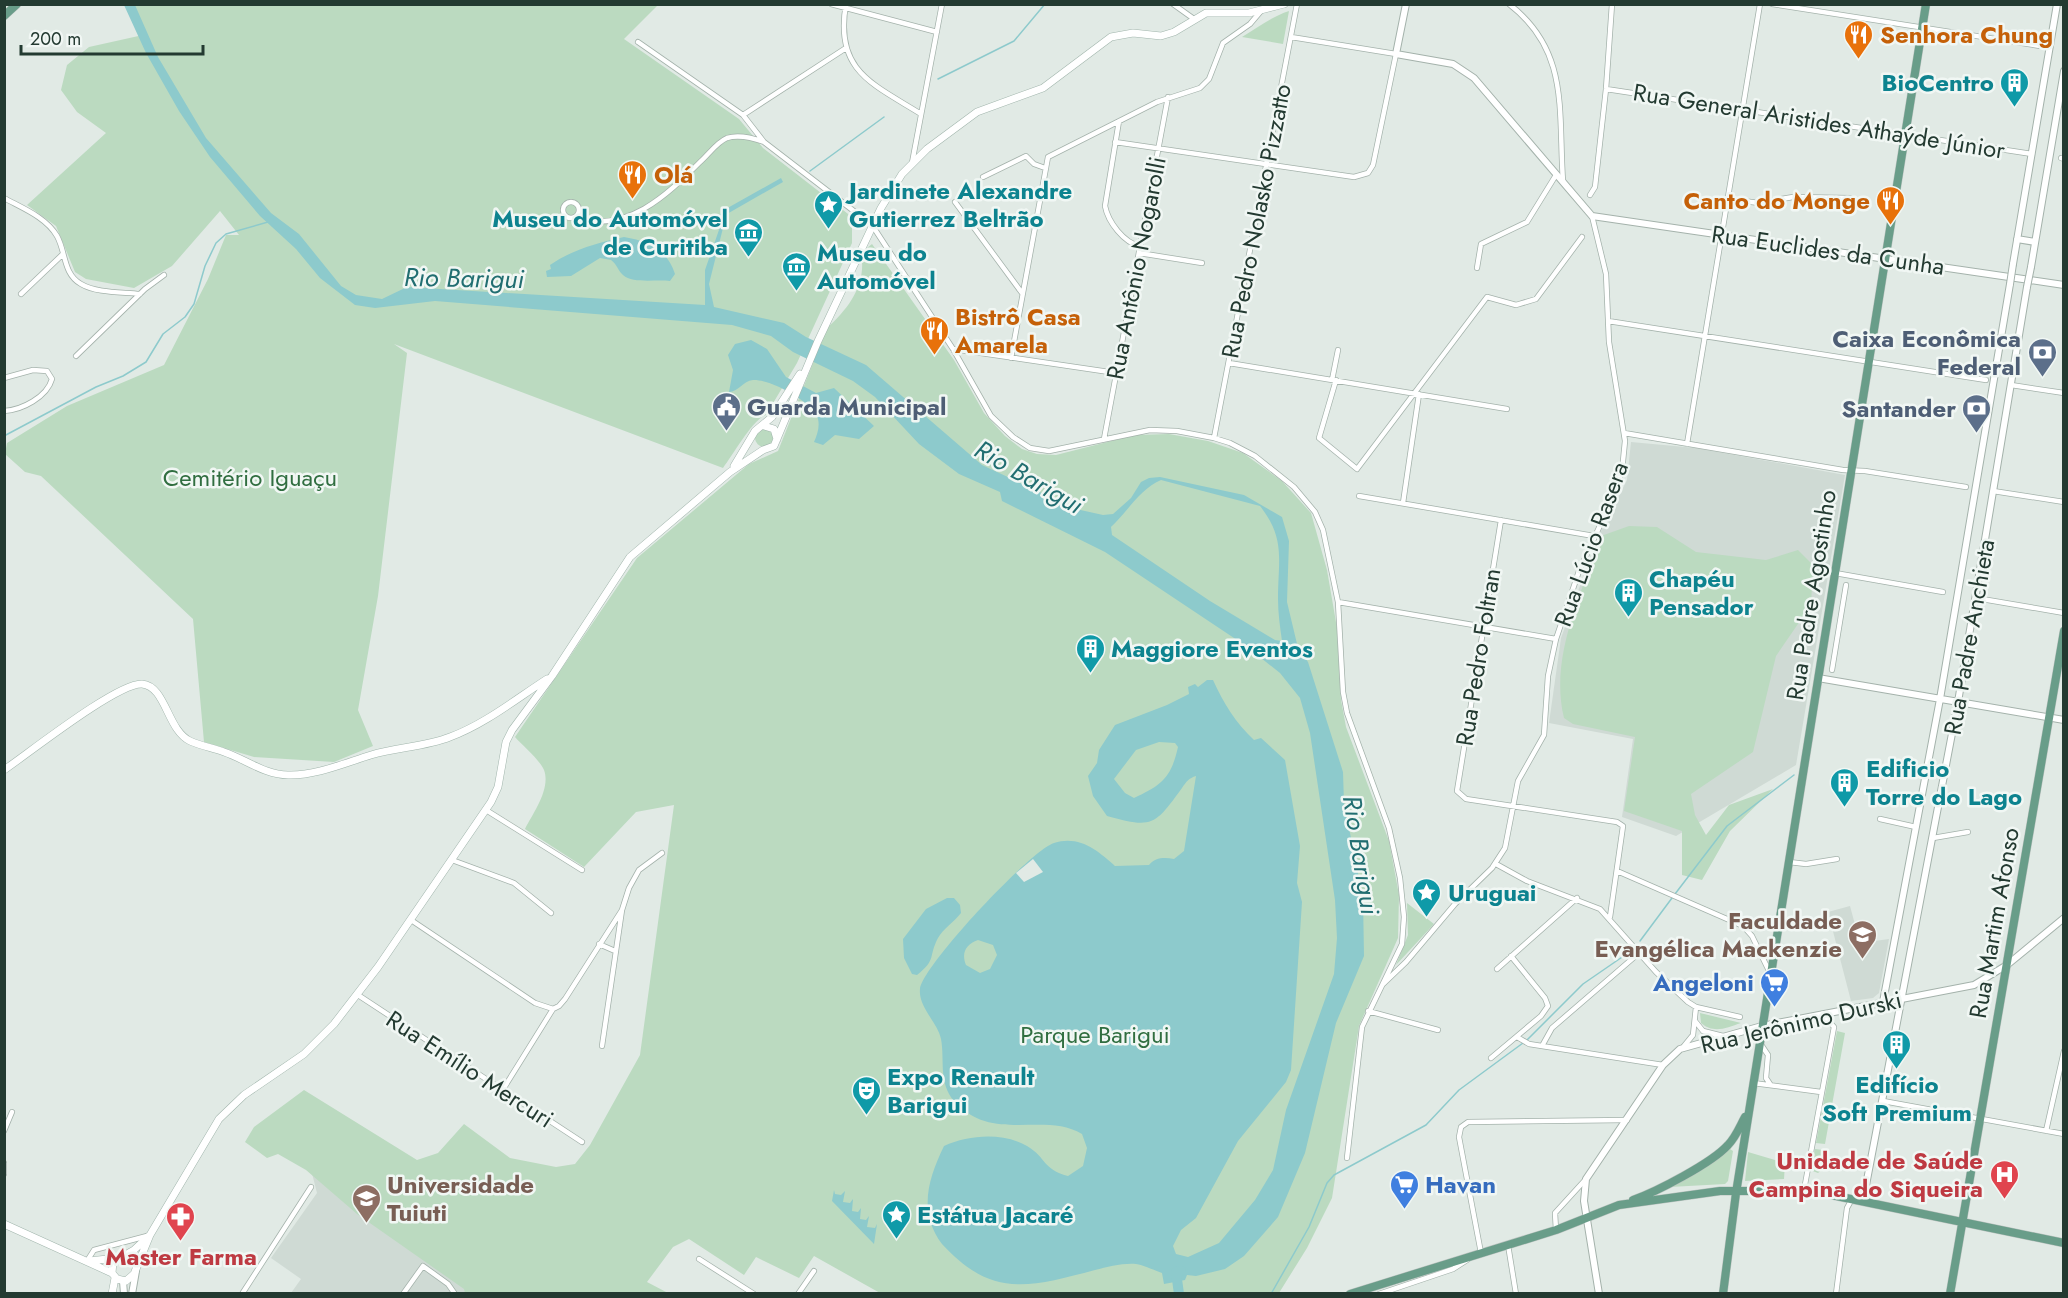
<svg xmlns="http://www.w3.org/2000/svg" width="2068" height="1298" viewBox="0 0 2068 1298" font-family="Jost,sans-serif">
<style>
.built{fill:#cfdad4}
.green{fill:#bbdac0}
.water{fill:#8dcacc;fill-rule:evenodd}
.pier{fill:#e1eae5}
.lines{fill:none;stroke-linecap:round;stroke-linejoin:round}
.stream{stroke:#8dcacc;stroke-width:1.5}
.river{stroke:#8dcacc;stroke-width:10}
.minor-casing{stroke:#a4b2ab;stroke-width:6}
.tertiary-casing{stroke:#a4b2ab;stroke-width:8}
.secondary-casing{stroke:#a1b5ac;stroke-width:8}
.primary-casing{stroke:#bdc4c1;stroke-width:9}
.minor{stroke:#fff;stroke-width:4.5}
.tertiary{stroke:#fff;stroke-width:6}
.secondary{stroke:#fff;stroke-width:7}
.primary{stroke:#699d89;stroke-width:8}
.tertiary-bridge-casing{stroke:#a4b2ab;stroke-width:8;stroke-linecap:butt}
.tertiary-bridge{stroke:#fff;stroke-width:6}
.labels{text-anchor:middle;dominant-baseline:central;stroke-width:5;stroke-linejoin:round;paint-order:stroke}
.food-label{font-size:24px;font-weight:bold;fill:#c56008;stroke:#f1f7f4;text-anchor:start}
.culture-label{font-size:24px;font-weight:bold;fill:#0d838f;stroke:#f1f7f4;text-anchor:start}
.street-label{font-size:24px;fill:#233a31;stroke:#f1f7f4}
.service-label{font-size:24px;font-weight:bold;fill:#4e5e75;stroke:#f1f7f4;text-anchor:end}
.park-label{font-size:24px;fill:#306e40;stroke:#f1f7f4}
.education-label{font-size:24px;font-weight:bold;fill:#785e54;stroke:#f1f7f4;text-anchor:end}
.shop-label{font-size:24px;font-weight:bold;fill:#366cbe;stroke:#f1f7f4;text-anchor:end}
.health-label{font-size:24px;font-weight:bold;fill:#be3a42;stroke:#f1f7f4;text-anchor:end}
.water-label{font-size:26px;font-style:italic;fill:#216e71;stroke:#f1f7f4}
</style>
<rect width="100%" height="100%" fill="#e1eae5"/>
<path class="built" d="M1631 442 1696 448 1845 475 1796 765 1676 836 1622 817 1633 739 1549 723 1561 638 1597 539 1627 480Z
M1850 906 1860 943 1889 939 1879 993 1873 998 1851 1001 1828 912Z
M302 1134 487 1293H291L301 1279 271 1258 317 1193Z"/>
<path class="green" d="M130 5H658L624 39 739 119 763 148 852 217V243L797 363 766 415C753 419 733 455 723 468L394 344 407 353 378 596 358 710 373 746 334 762 254 757 204 742 193 619 41 476 25 472 5 454 7 443 67 406 164 365 208 279 226 235H239L220 211 172 266 134 288 86 279 75 272 56 226 27 205 106 133 77 112 61 90 67 65 89 47 143 35Z
M1289 11 1283 44 1242 37C1259 27 1271 17 1289 11Z
M872 244 954 360 984 413 1005 436 1022 449 1037 454 1056 455 1135 435 1169 434 1208 441 1243 453 1282 481 1311 513 1327 570 1337 628 1341 700 1346 727 1389 841 1399 895 1398 938 1359 1026 1332 1198 1307 1248 1279 1293H880L814 1256 799 1278 756 1257 744 1275 689 1239 673 1247 647 1282 668 1293H465L464 1289 357 1214 306 1170 278 1154 267 1158 245 1142 254 1127 304 1090 417 1160 438 1153 464 1124 510 1158 556 1167 575 1164 590 1145 640 1055 674 805 636 812 584 867 525 829C533 813 551 789 544 770 539 759 523 746 515 737L637 558 749 464 778 451 827 328C849 308 867 284 861 253Z
M755 438a9 9 0 1 1 18 0a9 9 0 1 1-18 0Z
M1629 526 1657 527 1696 552 1766 560 1798 550 1813 565 1811 605 1776 656 1753 752 1691 794 1695 815 1706 835 1729 805 1773 789 1730 831 1702 880 1682 875V831L1624 811 1635 737 1573 724 1564 718C1549 657 1582 593 1601 536Z
M1407 903 1434 924 1396 965 1408 935Z
M1700 1013 1741 1023C1726 1028 1714 1034 1701 1023Z
M1837 1031 1845 1033 1825 1144 1816 1143Z
M1730 1149 1733 1151 1728 1181 1725 1184 1670 1187Z
M1815 1149 1823 1150 1829 1164 1818 1173 1810 1170Z
M1748 1152 1785 1163 1784 1179 1745 1181Z"/>
<path class="water" d="M124 5H135L158 57 206 138 271 213 299 234 341 286 356 295 382 299 407 287 705 305V270L720 227V225L711 226V224L724 210 781 178 783 182 720 218 724 224 709 284 714 307 784 323 806 337 866 365 982 465 1076 509 1103 515 1113 514 1131 498 1141 482 1149 478 1160 477 1244 495 1282 517 1289 541 1287 602 1298 648 1308 662 1343 772 1344 803 1363 898 1364 956 1336 1023 1305 1153 1278 1217 1244 1256 1225 1269 1196 1276 1187 1275 1185 1280 1164 1284 1162 1273C1153 1270 1144 1265 1136 1264 1122 1263 1108 1267 1095 1270 1027 1288 992 1298 942 1244 918 1212 928 1179 944 1146 969 1135 1002 1132 1027 1146 1047 1158 1042 1169 1068 1176L1083 1166 1087 1148 1082 1134C1044 1111 992 1144 954 1101 938 1082 945 1060 941 1039 938 1023 918 1007 920 989 923 965 1031 850 1054 843 1080 835 1098 851 1115 866L1149 865C1155 857 1165 857 1174 859L1184 851 1196 776C1189 778 1186 782 1182 788 1155 825 1153 829 1107 816L1093 796 1088 776 1097 763 1099 750 1115 725 1167 705 1189 694 1188 687 1195 684 1198 687 1207 680H1213C1224 704 1235 722 1254 740L1261 738 1285 760 1300 846 1297 883 1302 902 1291 1070 1286 1082 1238 1141 1196 1218 1181 1230 1173 1246 1176 1254 1188 1257 1219 1243 1255 1200 1273 1170 1286 1110 1334 974 1337 938 1335 900 1310 733 1300 698 1280 673 1246 646 1105 552 1002 501 1000 492 959 474 919 444 875 397 853 381 793 352 771 336 732 325 435 301 375 308 355 305 320 278 296 249 260 216 210 157 179 111 146 53ZM1161 480 1260 506C1286 539 1278 560 1278 599 1278 613 1280 627 1282 641L1275 640 1210 601 1112 535 1111 527C1128 511 1140 489 1161 480ZM1159 742 1175 743 1178 747C1171 778 1162 785 1134 798L1125 793 1114 779 1136 750ZM978 940 993 945 997 955 990 969 980 973 966 965C961 953 966 944 978 940Z
M624 237C648 241 667 249 675 274L670 281C657 279 633 284 623 275 618 271 617 264 611 260L600 258 571 276 547 277 546 271 551 269 550 265C573 249 598 243 624 237Z
M751 340 767 349 786 377 816 393 834 388 874 426 859 439 835 435 823 445 814 442C817 435 820 427 818 419 813 402 771 379 753 380 743 381 738 392 729 392L733 370 728 355 735 344Z
M947 898H954L960 905 961 913C954 922 943 929 938 938 928 957 937 959 917 975L912 974 904 958 903 939 926 909Z
M834 1190 835 1194 841 1195 845 1191 843 1202 850 1203 853 1199 852 1211 858 1212 861 1208 860 1219 866 1220 869 1216 867 1227 875 1228 877 1224 874 1244 832 1201Z"/>
<path class="pier" d="M1033 859 1043 872 1024 882 1016 873Z"/>
<g class="lines">
<path class="stream" d="M938 79 1014 41 1045 4
M810 171 884 117
M4 436 96 387 123 376 146 362 163 334 185 317 194 304 205 266 216 243 226 234 268 222
M1675 894 1727 826 1794 775
M1640 941 1672 898
M1527 1040 1583 984 1628 953
M1271 1294 1309 1227 1327 1183 1334 1175 1426 1125 1459 1090 1523 1043"/>
<path class="river" d="M1179 1294 1176 1272 1181 1271"/>
<defs>
<path id="minor" d="M831 4 937 32
M846 4C834 71 873 84 921 114
M1173 4 1194 19
M1509 4C1570 51 1558 111 1563 181
M1772 4 2040 46
M638 42 743 115 764 142 872 225 953 349 991 416 1013 437 1030 448 1049 451 1150 430 1177 431 1214 438 1230 443 1255 456 1294 487 1315 512 1323 530 1338 602 1343 692 1347 713 1389 828 1400 878 1404 917 1402 944 1362 1027 1347 1158
M1606 89 2032 154
M743 115 846 48
M1119 121 1105 206C1108 222 1124 243 1140 246
M1115 142 1354 177 1368 173 1373 165 1396 54 1291 37
M2061 158 2064 159
M912 163 942 4
M983 177 1026 156 1034 164 1045 168
M1590 195 1595 187 1606 89 1612 4
M4 198C22 208 46 217 57 236 66 252 63 274 81 284 96 293 122 292 140 294
M1728 199 1759 203 1793 197 1850 198
M563 210a8 8 0 1 1 16 0a8 8 0 1 1-16 0Z
M955 202 1022 293
M575 217C626 235 667 195 700 162 708 155 717 142 727 138 739 134 753 138 764 142
M1139 253 1202 263
M1477 268 1481 244 1527 222 1556 175
M21 294 63 254
M1608 321 1986 380
M953 349 1116 373
M76 356 145 289 164 275
M1011 358 1048 157 1157 102 1200 88 1209 79 1223 43 1250 24 1261 11
M1229 363 1507 409
M4 378 33 370 47 371 52 379C47 397 22 410 4 411
M1332 380 1338 350
M1336 380 1319 438 1357 469 1487 297 1516 305 1536 299 1582 237
M2011 385 2064 393
M1624 433 1843 470 1865 471 1966 487
M1214 438 1297 4
M1104 439 1168 97
M1687 444 1760 4
M1993 491 2064 502
M1359 496 1594 536
M1403 503 1419 394
M1501 520 1457 791 1466 799 1617 822 1623 826 1610 917
M1835 573 1943 592
M1976 598 2064 613
M1338 602 1556 639
M1832 670 1846 585
M486 810 582 870
M1880 819 1916 827
M1933 838 1968 832
M452 860 514 883 551 913
M1789 862 1806 864 1837 859
M1496 864 1527 881 1600 909 1656 972 1688 1002 1696 1007 1740 1017
M1617 871 1743 926 1752 936 1771 975
M411 920 535 1003 553 1009 559 1006 565 999 622 910
M599 944 615 951
M1497 969 1577 898
M1383 984 1406 962 1455 904 1492 868 1505 848 1518 781 1544 735 1548 676 1556 639 1579 571 1615 493 1622 471 1625 441 1609 342 1606 274 1592 216
M358 995 582 1142
M1368 1011 1438 1030
M1695 1021 1703 1031 1723 1036
M1517 1037 1529 1044 1663 1065
M1760 1043 1768 1055 1766 1078 1770 1084
M602 1046 622 910 629 888 639 870 662 853
M1542 1046 1552 1028 1639 953
M1684 1046 1693 1035 1696 1007
M1491 1058 1541 1016 1548 1006 1545 998 1511 956
M1753 1083 1821 1092
M502 1091 553 1009
M1883 1101 2064 1134
M4 1131 12 1112
M2046 1131 2064 1051
M4 1163V1174
M1804 1190 1834 1027 1822 1014
M1556 1230 1555 1213 1586 1179
M1508 1245 1516 1294
M1481 1253 1459 1137 1461 1127 1468 1122 1627 1120
M699 1259 754 1294
M87 1261 94 1250 147 1236
M242 1294 311 1187
M403 1294 423 1266 448 1284 455 1294
M798 1294 814 1271
M1379 1294 1453 1269 1467 1260
M1836 1294 1847 1208 1852 1199"/>
<path id="tertiary" d="M1406 4 1396 54 1453 64 1474 78 1592 216 2064 285
M2017 239 2035 242
M2013 264 2057 4
M2031 267 2064 71
M1818 678 2064 720
M1883 1002 1940 699 2010 284
M1863 1201 1958 702 2027 287
M123 1281 124 1294
M132 1294 136 1271
M1599 1294 1584 1201 1586 1179 1663 1065 1680 1049 1762 1026 1974 985 2007 965 2064 918"/>
<path id="secondary" d="M764 426 774 429 777 439
M734 466 755 431 772 417 800 374
M4 770C29 753 117 683 142 684 166 686 167 730 190 741 201 746 213 748 224 752 245 759 265 775 288 775 315 776 345 763 371 755 397 747 425 747 450 737 485 724 516 699 547 679
M4 1224 112 1273
M150 1235 134 1250 113 1262 112 1273 117 1279 126 1281 134 1274 150 1235 219 1119 244 1095 304 1054 334 1024 378 967 491 802 498 787 506 742 512 730 552 676 630 557 730 472 763 450 774 446 818 341 881 208 902 174 927 149 977 112 1043 88 1111 37 1133 33 1161 36 1174 32 1206 13H1249L1284 4
M89 1261 117 1258
M112 1294 115 1278"/>
<path id="primary" d="M4 16 17 4
M1633 1200C1656 1192 1712 1163 1728 1145 1736 1137 1740 1126 1745 1117
M1350 1294 1556 1230 1619 1205 1720 1191H1812L2064 1243
M1723 1294 1736 1193 1926 4
M1950 1294 2064 631"/>
</defs>
<use href="#minor" class="minor-casing"/>
<use href="#tertiary" class="tertiary-casing"/>
<use href="#secondary" class="secondary-casing"/>
<use href="#primary" class="primary-casing"/>
<use href="#minor" class="minor"/>
<use href="#tertiary" class="tertiary"/>
<use href="#secondary" class="secondary"/>
<use href="#primary" class="primary"/>
<defs>
<path id="tertiary-bridge" d="M2010 284 2013 264
M2027 287 2031 267"/>
</defs>
<use href="#tertiary-bridge" class="tertiary-bridge-casing"/>
<use href="#tertiary-bridge" class="tertiary-bridge"/>
</g>
<defs>
<symbol id="restaurant-pin" viewBox="-11 -11 22 30"><path d="M0 17L-7.5 6A9.5 9.5 0 1 1 7.5 6Z" fill="#e8710a" stroke="#f1f7f4"/><path d="M-5-6h1v4h1v-4h1v4h1v-4h1v5L-1.5 .5V6h-2V.5L-5-1ZM5-6V6H3V1.5H1.5Q1.5-4 5-6Z" fill="#fff"/></symbol>
<symbol id="building-pin" viewBox="-11 -11 22 30"><path d="M0 17L-7.5 6A9.5 9.5 0 1 1 7.5 6Z" fill="#0f9aa8" stroke="#f1f7f4"/><path d="M-4-6H4V6H1V3H-1V6H-4ZM-2.5-4.3h1.7v1.8h-1.7ZM.8-4.3h1.7v1.8H.8ZM-2.5-1h1.7V.8h-1.7ZM.8-1h1.7V.8H.8Z" fill="#fff"/></symbol>
<symbol id="sight-pin" viewBox="-11 -11 22 30"><path d="M0 17L-7.5 6A9.5 9.5 0 1 1 7.5 6Z" fill="#0f9aa8" stroke="#f1f7f4"/><path d="M0-6L1.8-2.2L6-1.7L2.9 1.2L3.7 5.4L0 3.3L-3.7 5.4L-2.9 1.2L-6-1.7L-1.8-2.2Z" fill="#fff"/></symbol>
<symbol id="museum-pin" viewBox="-11 -11 22 30"><path d="M0 17L-7.5 6A9.5 9.5 0 1 1 7.5 6Z" fill="#0f9aa8" stroke="#f1f7f4"/><path d="M0-6L6-3V-2H-6V-3ZM-5-1h2V3h-2ZM-1-1h2V3h-2ZM3-1h2V3H3ZM-6 4H6V6H-6Z" fill="#fff"/></symbol>
<symbol id="bank-pin" viewBox="-11 -11 22 30"><path d="M0 17L-7.5 6A9.5 9.5 0 1 1 7.5 6Z" fill="#5c6f8a" stroke="#f1f7f4"/><path d="M-6-4H6V4H-6ZM0-2.3a2.3 2.3 0 1 0 0 4.6a2.3 2.3 0 1 0 0-4.6Z" fill="#fff"/></symbol>
<symbol id="civic-pin" viewBox="-11 -11 22 30"><path d="M0 17L-7.5 6A9.5 9.5 0 1 1 7.5 6Z" fill="#5c6f8a" stroke="#f1f7f4"/><path d="M-.6-6.5H3V-4.5H.6V-3L4-1V1h2V6H-6V1h2V-1L-.6-3ZM-1.2 2.5V6h2.4V2.5Z" fill="#fff"/></symbol>
<symbol id="university-pin" viewBox="-11 -11 22 30"><path d="M0 17L-7.5 6A9.5 9.5 0 1 1 7.5 6Z" fill="#8d6e63" stroke="#f1f7f4"/><path d="M0-5L7-2L0 1L-7-2ZM-4 1L0 2.5L4 1V4Q0 6-4 4Z" fill="#fff"/></symbol>
<symbol id="supermarket-pin" viewBox="-11 -11 22 30"><path d="M0 17L-7.5 6A9.5 9.5 0 1 1 7.5 6Z" fill="#3f7fe0" stroke="#f1f7f4"/><path d="M-6-5.5h2.5l.6 2H6L4.5 2H-2.5L-4.4-4H-6ZM-1.5 3.2a1.3 1.3 0 1 0 .1 0ZM3 3.2a1.3 1.3 0 1 0 .1 0Z" fill="#fff"/></symbol>
<symbol id="theatre-pin" viewBox="-11 -11 22 30"><path d="M0 17L-7.5 6A9.5 9.5 0 1 1 7.5 6Z" fill="#0f9aa8" stroke="#f1f7f4"/><path d="M-5-5.5Q0-4 5-5.5V0Q5 5 0 6Q-5 5-5 0ZM-3.3-2.5H-1v1.5H-3.3ZM1-2.5H3.3v1.5H1ZM-2.8 1Q0 5.5 2.8 1Z" fill="#fff"/></symbol>
<symbol id="hospital-pin" viewBox="-11 -11 22 30"><path d="M0 17L-7.5 6A9.5 9.5 0 1 1 7.5 6Z" fill="#e0444e" stroke="#f1f7f4"/><path d="M-5-5h3v3.5h4V-5h3V5h-3V1.5h-4V5h-3Z" fill="#fff"/></symbol>
<symbol id="pharmacy-pin" viewBox="-11 -11 22 30"><path d="M0 17L-7.5 6A9.5 9.5 0 1 1 7.5 6Z" fill="#e0444e" stroke="#f1f7f4"/><path d="M-2-6h4v4h4v4h-4v4h-4v-4h-4v-4h4Z" fill="#fff"/></symbol>
</defs>
<g fill-rule="evenodd">
<use href="#restaurant-pin" x="1842" y="18" width="33" height="45"/>
<use href="#building-pin" x="1998" y="66" width="33" height="45"/>
<use href="#restaurant-pin" x="616" y="158" width="33" height="45"/>
<use href="#restaurant-pin" x="1874" y="184" width="33" height="45"/>
<use href="#sight-pin" x="812" y="188" width="33" height="45"/>
<use href="#museum-pin" x="732" y="216" width="33" height="45"/>
<use href="#museum-pin" x="780" y="250" width="33" height="45"/>
<use href="#restaurant-pin" x="918" y="314" width="33" height="45"/>
<use href="#bank-pin" x="2026" y="336" width="33" height="45"/>
<use href="#civic-pin" x="710" y="390" width="33" height="45"/>
<use href="#bank-pin" x="1960" y="392" width="33" height="45"/>
<use href="#building-pin" x="1612" y="576" width="33" height="45"/>
<use href="#building-pin" x="1074" y="632" width="33" height="45"/>
<use href="#building-pin" x="1828" y="766" width="33" height="45"/>
<use href="#sight-pin" x="1410" y="876" width="33" height="45"/>
<use href="#university-pin" x="1846" y="918" width="33" height="45"/>
<use href="#supermarket-pin" x="1758" y="966" width="33" height="45"/>
<use href="#building-pin" x="1880" y="1028" width="33" height="45"/>
<use href="#theatre-pin" x="850" y="1074" width="33" height="45"/>
<use href="#hospital-pin" x="1988" y="1158" width="33" height="45"/>
<use href="#supermarket-pin" x="1388" y="1168" width="33" height="45"/>
<use href="#university-pin" x="350" y="1182" width="33" height="45"/>
<use href="#sight-pin" x="880" y="1198" width="33" height="45"/>
<use href="#pharmacy-pin" x="164" y="1200" width="33" height="45"/>
</g>
<g class="labels">
<g class="food-label">
<text x="1880" y="34">Senhora Chung</text>
<text x="654" y="174">Olá</text>
<text x="1870" y="200" text-anchor="end">Canto do Monge</text>
<text x="955" y="316">Bistrô Casa<tspan x="955" dy="28">Amarela</tspan></text>
</g>
<g class="culture-label">
<text x="1994" y="82" text-anchor="end">BioCentro</text>
<text x="849" y="190">Jardinete Alexandre<tspan x="849" dy="28">Gutierrez Beltrão</tspan></text>
<text x="728" y="218" text-anchor="end">Museu do Automóvel<tspan x="728" dy="28">de Curitiba</tspan></text>
<text x="817" y="252">Museu do<tspan x="817" dy="28">Automóvel</tspan></text>
<text x="1649" y="578">Chapéu<tspan x="1649" dy="28">Pensador</tspan></text>
<text x="1111" y="648">Maggiore Eventos</text>
<text x="1866" y="768">Edificio<tspan x="1866" dy="28">Torre do Lago</tspan></text>
<text x="1448" y="892">Uruguai</text>
<text x="887" y="1076">Expo Renault<tspan x="887" dy="28">Barigui</tspan></text>
<text x="1897" y="1084" text-anchor="middle">Edifício<tspan x="1897" dy="28">Soft Premium</tspan></text>
<text x="917" y="1214">Estátua Jacaré</text>
</g>
<g class="street-label">
<text transform="translate(1819 121) rotate(9)">Rua General Aristides Athaýde Júnior</text>
<text transform="translate(1256 221) rotate(-79)">Rua Pedro Nolasko Pizzatto</text>
<text transform="translate(1828 250) rotate(8)">Rua Euclides da Cunha</text>
<text transform="translate(1136 268) rotate(-79)">Rua Antônio Nogarolli</text>
<text transform="translate(1591 544) rotate(-70)">Rua Lúcio Rasera</text>
<text transform="translate(1811 595) rotate(-81)">Rua Padre Agostinho</text>
<text transform="translate(1969 637) rotate(-80)">Rua Padre Anchieta</text>
<text transform="translate(1478 657) rotate(-81)">Rua Pedro Foltran</text>
<text transform="translate(1994 923) rotate(-80)">Rua Martim Afonso</text>
<text transform="translate(1801 1022) rotate(-13)">Rua Jerônimo Durski</text>
<text transform="translate(470 1069) rotate(33)">Rua Emílio Mercuri</text>
</g>
<g class="service-label">
<text x="2021" y="338">Caixa Econômica<tspan x="2021" dy="28">Federal</tspan></text>
<text x="747" y="406" text-anchor="start">Guarda Municipal</text>
<text x="1956" y="408">Santander</text>
</g>
<g class="park-label">
<text x="250" y="477">Cemitério Iguaçu</text>
<text x="1095" y="1034">Parque Barigui</text>
</g>
<g class="education-label">
<text x="1842" y="920">Faculdade<tspan x="1842" dy="28">Evangélica Mackenzie</tspan></text>
<text x="387" y="1184" text-anchor="start">Universidade<tspan x="387" dy="28">Tuiuti</tspan></text>
</g>
<g class="shop-label">
<text x="1754" y="982">Angeloni</text>
<text x="1425" y="1184" text-anchor="start">Havan</text>
</g>
<g class="health-label">
<text x="1983" y="1160">Unidade de Saúde<tspan x="1983" dy="28">Campina do Siqueira</tspan></text>
<text x="181" y="1256" text-anchor="middle">Master Farma</text>
</g>
<g class="water-label">
<text transform="translate(464 278) rotate(1)">Rio Barigui</text>
<text transform="translate(1029 477) rotate(30)">Rio Barigui</text>
<text transform="translate(1361 855) rotate(81)">Rio Barigui</text>
</g>
</g>
<rect width="2068" height="1298" fill="none" stroke="#233a31" stroke-width="12"/>
<path d="M21 45v9h182v-9" fill="none" stroke="#233a31" stroke-width="3"/>
<text x="30" y="45" font-size="18" fill="#233a31" stroke="#f1f7f4" stroke-width="4.5" paint-order="stroke">200 m</text>
</svg>
